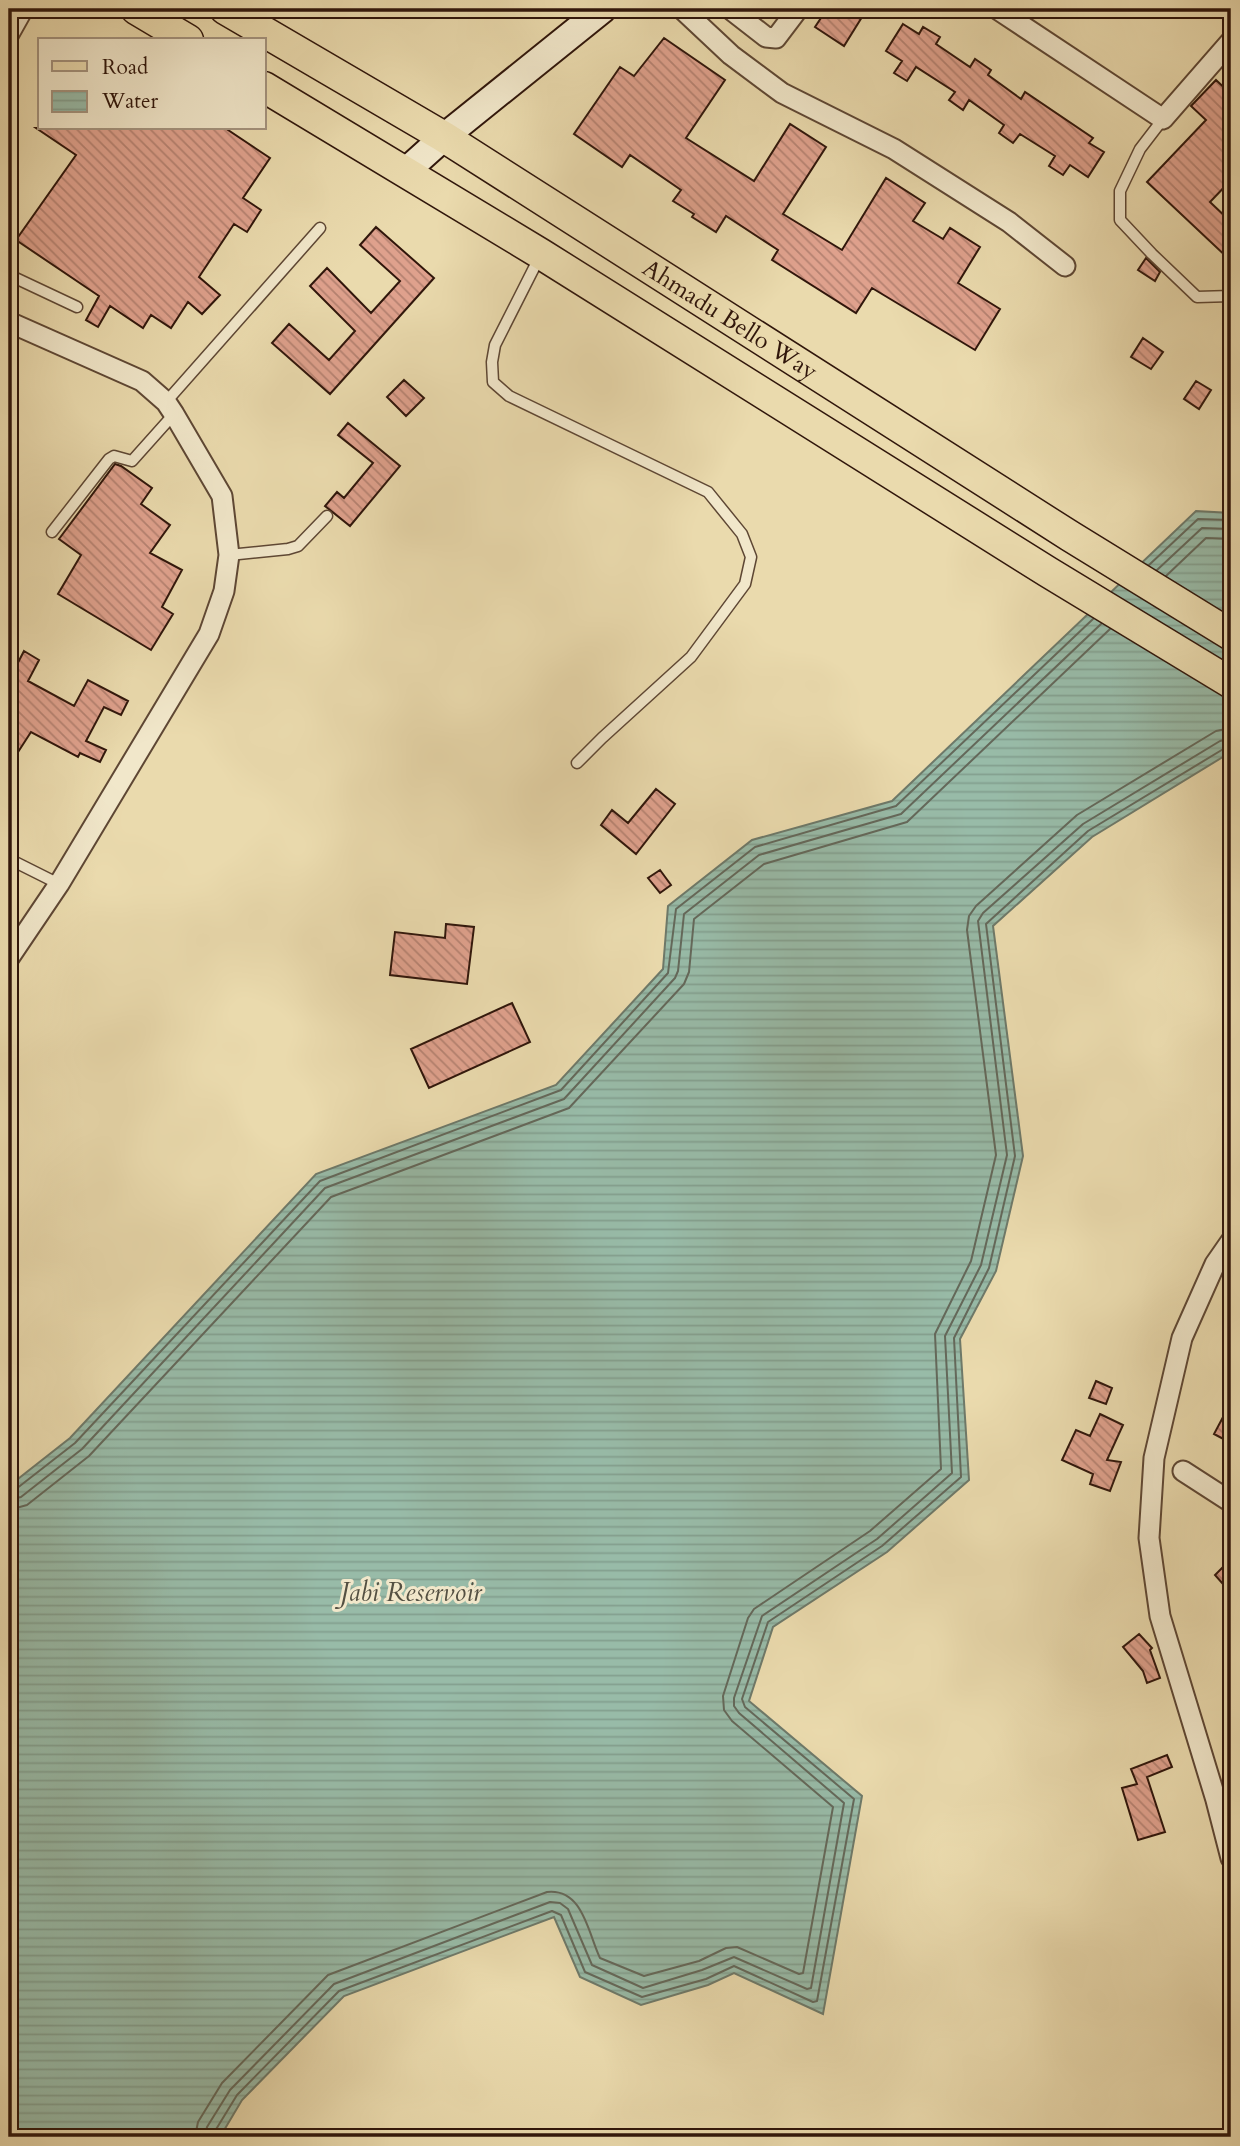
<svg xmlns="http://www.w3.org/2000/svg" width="1240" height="2146" viewBox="0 0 1240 2146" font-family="Cardo,serif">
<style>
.water{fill:url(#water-rules);stroke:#6e7969;stroke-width:2}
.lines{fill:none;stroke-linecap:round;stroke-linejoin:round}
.shore{stroke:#64685a;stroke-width:2}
.building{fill:url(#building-back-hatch);stroke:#30160b;stroke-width:2}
.lane-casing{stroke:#5e4734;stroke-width:13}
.street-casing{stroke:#5e4734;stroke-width:23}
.secondary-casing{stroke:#30160b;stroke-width:30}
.primary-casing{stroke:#30160b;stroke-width:33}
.lane{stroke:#f1e7ca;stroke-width:10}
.street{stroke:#f1e7ca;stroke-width:19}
.secondary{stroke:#f1e7ca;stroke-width:26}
.primary{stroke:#eadaad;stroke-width:30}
.labels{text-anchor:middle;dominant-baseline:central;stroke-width:6;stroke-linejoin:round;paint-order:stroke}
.street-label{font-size:24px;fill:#30160b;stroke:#f1e7ca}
.water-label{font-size:26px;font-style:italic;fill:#545042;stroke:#f1e7ca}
</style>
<defs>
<pattern id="water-rules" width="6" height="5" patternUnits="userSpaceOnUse" patternTransform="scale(1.75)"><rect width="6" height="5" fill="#98bba8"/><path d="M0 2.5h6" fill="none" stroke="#83a08f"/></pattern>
<pattern id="building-back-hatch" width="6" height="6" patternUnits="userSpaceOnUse" patternTransform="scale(1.75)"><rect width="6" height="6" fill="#dfa18d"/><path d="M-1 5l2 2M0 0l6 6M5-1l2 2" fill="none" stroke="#b58271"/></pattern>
</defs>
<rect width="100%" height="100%" fill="#eadaad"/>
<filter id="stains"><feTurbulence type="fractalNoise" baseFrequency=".00286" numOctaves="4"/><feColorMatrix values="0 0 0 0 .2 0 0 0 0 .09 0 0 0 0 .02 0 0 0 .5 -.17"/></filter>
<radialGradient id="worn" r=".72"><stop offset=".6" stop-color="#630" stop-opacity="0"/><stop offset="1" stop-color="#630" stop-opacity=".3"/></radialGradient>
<path class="water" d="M1196 511 1231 513V752L1092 837 993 926 1023 1156 996 1271 960 1339 969 1480 887 1552 773 1627 749 1701 862 1796 823 2014 734 1973 708 1985 641 2005 580 1977 554 1917 344 1996 242 2100 220 2137H9V1486L70 1438 316 1174 556 1085 663 969 668 906 752 840 892 801Z"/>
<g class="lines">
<path class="shore" d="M1149 565 1198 519 1231 520
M1157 570 1202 528 1231 529
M1166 576 1206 538 1231 539
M9 1491 16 1489 75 1443 320 1181 561 1090 668 973 676 909 755 847 896 806 1093 619
M9 1500 21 1497 82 1449 325 1188 564 1099 675 978 678 971 684 914 759 855 901 814 1101 624
M9 1510 27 1505 89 1456 331 1197 569 1108 684 984 689 972 694 919 764 864 907 822 1110 629
M195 2137 198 2122 222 2083 328 1975 547 1892C583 1888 588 1933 600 1958L644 1976 699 1961 726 1948 737 1947 799 1974 803 1973 833 1807 732 1721 724 1710 723 1696 748 1618 754 1609 870 1531 941 1469 935 1334 971 1261 996 1155 967 930 969 916 976 906 1077 815 1216 731 1231 728
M205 2137 207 2127 230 2090 334 1984 550 1902 560 1903 568 1909 592 1965 643 1988 702 1970 734 1957 807 1989 811 1988 844 1803 739 1713 734 1706V1698L762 1616 877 1539 952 1473 945 1336 981 1265 1007 1155 978 921 983 913 1083 824 1220 741 1231 738
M214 2137 215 2131 237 2095 339 1991 552 1911 561 1915 585 1972 642 1997 706 1979 734 1966 813 2002 817 2001 854 1799 745 1707 742 1699 768 1622 882 1546 961 1477 954 1338 989 1268 1015 1156 986 924 1088 831 1225 748 1231 747"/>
</g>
<path class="building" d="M827 9H867L844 46 815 27Z
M903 24 919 34 923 27 940 37 936 44 970 67 975 59 991 70 988 75 1021 99 1025 92 1093 138 1089 143 1104 152 1088 177 1070 165 1063 175 1049 166 1055 156 1020 134 1013 143 999 133 1004 125 969 100 963 110 949 100 955 92 916 67 907 81 894 73 902 61 886 51Z
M664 38 725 80 686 138 754 181 790 124 826 147 783 214 842 250 886 178 925 203 913 221 943 239 950 228 980 247 958 283 1000 309 975 350 872 288 856 313 772 260 778 250 726 216 716 232 692 217 694 214 673 201 681 190 630 155 622 167 574 134 620 67 634 76Z
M1216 80 1231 94V180L1210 202 1231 222V261L1147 182 1206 120 1191 106Z
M36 128H225L270 158 243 198 261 210 247 232 234 224 199 277 220 295 202 314 188 302 171 328 151 315 143 328 110 306 98 327 86 320 99 296 16 240 76 155Z
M376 227 434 278 330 394 272 343 289 324 329 360 355 331 310 286 327 268 371 313 400 281 360 245Z
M1146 258 1160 272 1155 281 1138 270Z
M1143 338 1163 352 1151 369 1131 357Z
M404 380 424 398 406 416 387 397Z
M1196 381 1211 390 1199 409 1184 399Z
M348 423 400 466 350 526 325 506 337 492 344 498 373 463 338 435Z
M115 464 121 466 152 488 141 504 170 525 150 553 182 570 162 607 173 614 151 650 58 594 81 555 59 539Z
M24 651 39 660 28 681 74 706 88 680 128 701 121 715 104 707 86 741 106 750 100 762 80 753 78 757 31 732 9 766V680Z
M656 789 675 804 636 854 601 825 612 810 628 823Z
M660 870 671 885 660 893 648 878Z
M446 924 474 927 467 984 390 975 395 932 445 938Z
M512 1003 530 1042 429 1088 411 1049Z
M1096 1381 1112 1388 1106 1404 1089 1398Z
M1231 1402V1443L1214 1434Z
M1100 1414 1123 1425 1107 1460 1121 1462 1110 1491 1090 1484 1093 1474 1062 1460 1076 1430 1090 1436Z
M1231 1559V1593L1215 1575Z
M1139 1634 1152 1648 1150 1650 1160 1678 1147 1683 1143 1671 1123 1647Z
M1167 1755 1172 1767 1147 1777 1165 1832 1138 1840 1122 1788 1137 1784 1131 1769Z"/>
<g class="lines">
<defs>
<path id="lane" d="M1163 119 1140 149 1120 191V220L1152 254 1197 297 1231 296
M539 258 495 345 492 362 493 382 509 396 708 492 742 534 751 557 745 584 691 657 602 738 577 763
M9 275 77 307
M166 402 320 228
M52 532 109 459 114 456 132 461 174 414
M229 555 288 549 298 546 327 516
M9 859 59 884"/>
<path id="street" d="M682 9 731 55 782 93 894 149 1009 222 1065 266
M730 9 766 37 776 38 798 9
M997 9 1163 119 1231 41
M9 34 23 9
M9 322 142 381 166 402 174 414 222 496 229 555 224 591 209 634 59 884 9 958
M1231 1241 1215 1264 1182 1338 1154 1458 1149 1538 1160 1616 1216 1800 1231 1858
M1183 1471 1231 1502"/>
<path id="secondary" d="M405 172 444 137 603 9"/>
<g id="primary">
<path d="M136 9 188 40"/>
<path id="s1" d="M225 9 444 137 1070 536 1231 635"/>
<path d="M264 87 541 254 1048 572 1231 683"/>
</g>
</defs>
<use href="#lane" class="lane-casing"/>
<use href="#street" class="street-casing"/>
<use href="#secondary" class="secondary-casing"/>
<use href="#primary" class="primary-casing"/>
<use href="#lane" class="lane"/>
<use href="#street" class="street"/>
<use href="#secondary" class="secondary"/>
<use href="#primary" class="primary"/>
</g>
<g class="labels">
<g class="street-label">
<text stroke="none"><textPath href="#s1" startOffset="593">Ahmadu Bello Way</textPath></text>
</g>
<g class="water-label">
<text x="411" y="1592">Jabi Reservoir</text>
</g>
</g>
<rect width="1240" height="2146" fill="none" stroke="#eadaad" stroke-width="35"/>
<rect x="10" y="10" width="1219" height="2125" fill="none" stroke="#30160b" stroke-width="3.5"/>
<rect x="18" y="18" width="1205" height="2111" fill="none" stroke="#30160b" stroke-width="2"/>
<rect x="38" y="38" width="228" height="91" fill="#f1e7ca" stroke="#a4937e" stroke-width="2"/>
<rect x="52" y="61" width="35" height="10" fill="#eadaad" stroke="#a4937e" stroke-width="2"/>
<text x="102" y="74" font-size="21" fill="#30160b">Road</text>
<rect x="52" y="91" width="35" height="21" fill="url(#water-rules)" stroke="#a4937e" stroke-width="2"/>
<text x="102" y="108" font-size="21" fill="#30160b">Water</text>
<rect width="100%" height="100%" filter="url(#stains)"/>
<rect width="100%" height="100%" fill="url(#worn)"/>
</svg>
